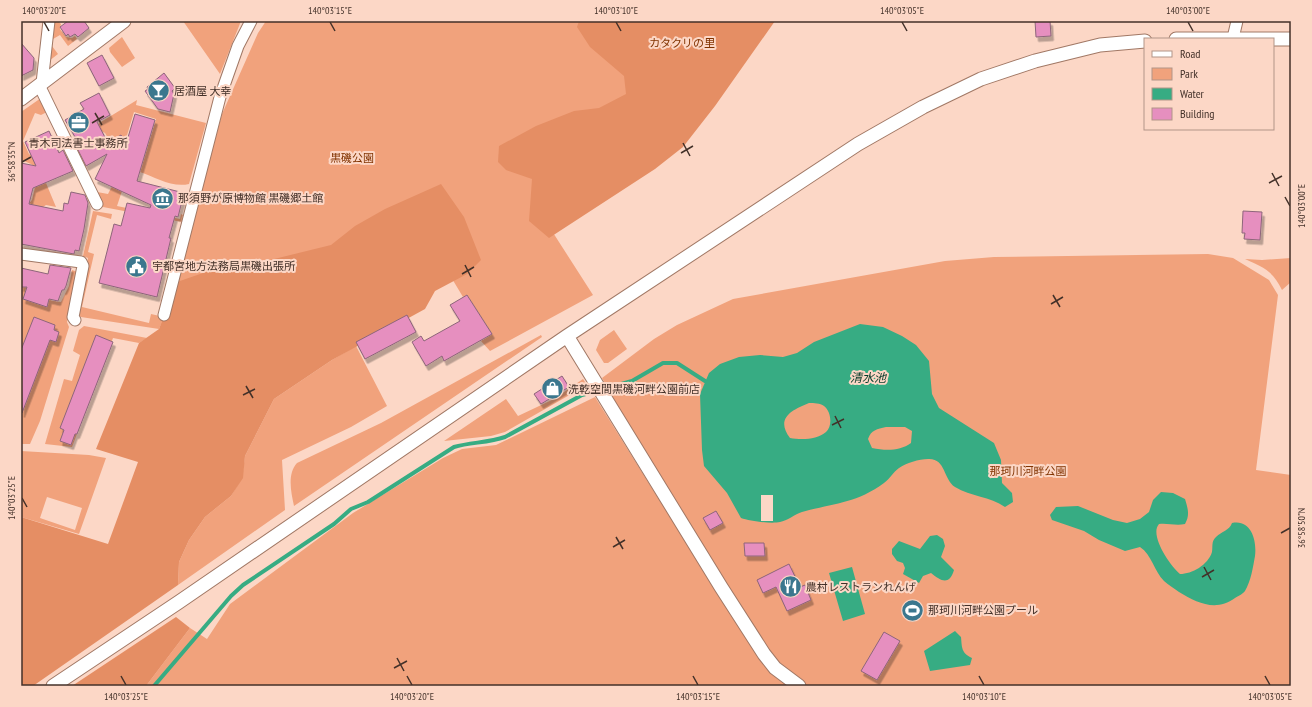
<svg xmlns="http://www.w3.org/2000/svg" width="1312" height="707" viewBox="0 0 1312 707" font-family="'PT Sans Narrow','Noto Sans JP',sans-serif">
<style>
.green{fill:#f1a27c;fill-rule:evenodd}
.forest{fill:#e58e64}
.water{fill:#37ac83;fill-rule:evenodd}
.pier{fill:#fcd7c6}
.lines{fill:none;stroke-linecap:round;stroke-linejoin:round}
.stream{stroke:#37ac83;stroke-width:4}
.building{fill:#e68fbf;stroke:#8d657a;filter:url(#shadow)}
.minor-casing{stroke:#a17865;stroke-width:13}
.tertiary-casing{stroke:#a17865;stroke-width:15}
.minor{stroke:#fff;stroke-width:11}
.tertiary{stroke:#fff;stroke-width:13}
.ticks{fill:none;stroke:#433129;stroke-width:1.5}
.labels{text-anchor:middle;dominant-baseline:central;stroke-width:4;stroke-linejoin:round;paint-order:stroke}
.park-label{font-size:11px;fill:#813300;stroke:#fcd7c6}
.poi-label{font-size:11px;fill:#433129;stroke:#fcd7c6;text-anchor:start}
.water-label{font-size:12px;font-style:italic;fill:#053928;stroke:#fcd7c6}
.neatline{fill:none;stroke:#433129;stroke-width:1.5}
.ticks-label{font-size:10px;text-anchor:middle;fill:#433129}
</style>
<defs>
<filter id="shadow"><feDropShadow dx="2.5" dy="4.5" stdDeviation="0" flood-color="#0004"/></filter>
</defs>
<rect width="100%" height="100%" fill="#fcd7c6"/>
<path class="green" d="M53 21H58L61 24 60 29 66 37 72 38 75 36 77 39 68 46 60 35 53 39 52 46 58 54 49 61Z
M183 21H241L220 74Z
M266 21H756L550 228 593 295 490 351 481 341 492 334 467 295 463 297 448 272 177 282 222 114 258 33Z
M122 37 135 58 122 67 110 52 109 48Z
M41 98 47 112 41 115 35 113 23 141 29 154 36 159 56 207 46 205 40 209 26 229 30 202 32 200 39 171 31 164 24 161 21 162V112Z
M137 100 136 105 206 123 189 184C172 188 155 177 140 172L156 119 134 112 125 142 121 135 109 140 105 133 101 131 75 142 73 139Z
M112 186 132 193 122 191 117 206 180 219 181 214 183 215 182 222 103 207 97 192 108 194Z
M93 211 112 214 111 219 97 215 88 252 94 254 82 307 149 323 151 314 164 317 159 329 81 317 78 315 88 258 83 256Z
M1208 254 1233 258 1269 280 1278 295 1256 470 1291 475V686H146L190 628 207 639 230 604 353 513 443 458 462 449 496 445 595 397 658 498 659 479 602 378 654 339 677 325 733 299 945 261 994 257Z
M1291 258V282L1282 290C1273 271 1263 267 1245 259L1262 260Z
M72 270 78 272 67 322 69 327 40 421 30 444H21V278C34 292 40 300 61 302L69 286Z
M84 326 147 338 139 343 113 338 72 447 45 444 64 379 72 381 80 355 73 351 79 330Z
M614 330 627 349 608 363H604L596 350 600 340Z
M541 335 542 337 294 506C291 492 287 474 297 463L381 423Z
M356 346 387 406 351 427 282 460 285 510 178 585 179 562 189 540 205 517 231 496 242 478 245 456 274 399 332 360Z
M583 379 587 385 505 432 491 436 444 441 506 399 518 416 554 399Z
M21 451 89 455 106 458 79 534 21 517ZM47 497 82 508 75 530 40 518Z"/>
<path class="forest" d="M579 21H775L715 106 683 147 655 169 549 238 529 221 532 179 506 170 498 162 499 146 536 126 574 111 599 108 626 94 624 76 590 47 577 27Z
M441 184 464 217 481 260 467 274 435 291 425 309 332 360 274 399 245 456 243 478 231 496 205 517 189 540 179 562 178 585 33 686H21V517L108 544 138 462 96 449 139 343 159 329 177 282 229 264 266 261 331 245 355 226 385 209Z
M176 617 190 628 146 686H72Z"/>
<path class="water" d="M860 324 883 327 902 336 916 345 929 361 932 394 939 408 994 443 1001 460 1002 483 1012 493 1013 502 1005 507C990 496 971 497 955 487 943 479 946 458 928 459 919 459 906 463 899 468 893 472 890 479 884 483 855 504 834 503 802 512 795 514 787 521 780 522 771 524 750 521 741 518L727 493 704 466 702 450 700 394 709 373 720 364 739 357 760 355 783 357 797 353 814 342ZM809 403C814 403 820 403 824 406 831 411 833 426 826 432 817 440 801 440 790 438 775 418 792 410 809 403ZM886 427H905L912 431 911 443C900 451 886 451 872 448L868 439C871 430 877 429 886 427Z
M1161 492 1173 493 1185 499C1188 509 1190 515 1185 524 1176 526 1168 523 1159 524 1149 535 1170 566 1180 574 1192 574 1208 565 1212 552 1213 546 1211 542 1216 537 1222 531 1229 531 1232 523 1251 519 1257 540 1255 556 1253 567 1251 581 1245 591 1243 594 1238 596 1235 598 1216 612 1197 603 1179 592 1174 588 1168 585 1164 581 1154 571 1152 555 1140 547L1125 551 1099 540 1084 531 1052 520 1050 515 1056 507 1078 506 1113 520 1127 523 1140 519 1149 512 1153 500Z
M937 535 943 539 945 546 941 557 954 570C949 586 941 581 931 573L923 576 919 583 903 574 905 568 903 563 897 561 892 554V549L899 541 920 549 930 536Z
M852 567 865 614 843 621 829 573Z
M955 631 961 637C962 647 961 653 972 658L970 665 930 671 924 651Z"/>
<path class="pier" d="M761 495H773V521H761Z"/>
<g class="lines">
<path class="stream" d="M154 686 231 596 243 585 334 524 351 509 368 502 454 447C471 442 488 443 505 437L582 395 632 381 663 363H677L705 381"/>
</g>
<path class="building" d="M68 21H84L89 28 78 37 75 34 70 37 68 34 66 36 60 27Z
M1035 21H1050L1051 36 1036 37Z
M21 43 34 58 33 70 21 76Z
M102 55 114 78 99 86 87 63Z
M164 73 175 88 172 91 174 94 170 112 158 109 145 91 148 89 147 87Z
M99 93 110 115 97 122 110 147 114 139 121 135 126 144 135 114 155 120 137 181 184 193 178 217 175 216 169 238H171L157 297 99 283 114 224 121 226 127 203 150 208 151 205 95 179 107 154 86 166 75 144 78 142 65 120 84 109 80 103Z
M49 131 59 153 63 150 73 171 33 188 29 204 63 211 64 203 68 204 71 192 85 195 88 203 84 229 79 251 75 250 74 254 21 244V163L36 166 25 142Z
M1243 211 1262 212 1260 240 1244 239 1245 233H1242Z
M50 265 71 268 66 286 64 290H62L58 301 49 299 47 307 23 299 27 287H21V268L48 274Z
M467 295 492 334 444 361 442 356 426 366 412 342 421 336 424 341 460 321 450 305Z
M407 315 416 332 365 359 356 342Z
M34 317 55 325 54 330 59 332 56 342 50 340 22 413 21 350Z
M96 335 113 342 77 434H75L71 445 60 441 64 430 60 428Z
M562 376 569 387 541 404 534 394Z
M716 511 723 523 710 530 703 518Z
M744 543H764L765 556H745Z
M789 564 800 587 805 585 811 600 787 611 776 587 763 593 757 580Z
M884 632 900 641 877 680 861 671Z"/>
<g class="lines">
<defs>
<path id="minor" d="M1233 38 1237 21
M42 83 49 21
M39 85 97 204
M21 254 81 262 83 266 73 317 75 320
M164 315 220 97 238 46 251 21"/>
<path id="tertiary" d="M1176 39H1291
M21 99 124 21
M567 336 721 587 764 654 775 668 799 686
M53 686 179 602 567 336 858 144 923 107 981 79 1035 61 1100 45 1145 41"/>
</defs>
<use href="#minor" class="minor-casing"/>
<use href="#tertiary" class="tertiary-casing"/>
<use href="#minor" class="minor"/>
<use href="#tertiary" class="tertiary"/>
</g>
<path class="ticks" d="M44 22 49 31M330 22 335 31M616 22 621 31M902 22 907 31M1188 22 1193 31M95 113 102 125M92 123 104 116M683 143 690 156M681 153 693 146M22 162 31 157M1272 173 1279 186M1269 183 1282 176M1285 197 1290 206M465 265 471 277M462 274 474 267M1053 295 1060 307M1051 304 1063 297M246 386 253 398M243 395 255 389M835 416 841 428M832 425 844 419M22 498 27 507M1281 533 1290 528M616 537 623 549M613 547 625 540M1204 567 1211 580M1202 577 1214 570M397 658 404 671M394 668 407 661M121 676 126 685M407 676 412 685M693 676 698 685M979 676 984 685M1265 676 1270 685"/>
<defs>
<symbol id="bar-disc" viewBox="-11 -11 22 22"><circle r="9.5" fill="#3b778e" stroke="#fcd7c6"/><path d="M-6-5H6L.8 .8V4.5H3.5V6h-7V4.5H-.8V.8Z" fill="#fff"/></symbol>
<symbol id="office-disc" viewBox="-11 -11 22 22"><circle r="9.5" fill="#3b778e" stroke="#fcd7c6"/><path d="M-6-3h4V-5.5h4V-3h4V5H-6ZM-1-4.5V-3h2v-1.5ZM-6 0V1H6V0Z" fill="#fff"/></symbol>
<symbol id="museum-disc" viewBox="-11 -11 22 22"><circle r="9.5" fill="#3b778e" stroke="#fcd7c6"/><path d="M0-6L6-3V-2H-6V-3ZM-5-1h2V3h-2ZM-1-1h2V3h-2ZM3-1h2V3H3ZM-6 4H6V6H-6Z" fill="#fff"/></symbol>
<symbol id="civic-disc" viewBox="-11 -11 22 22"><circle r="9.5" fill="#3b778e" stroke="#fcd7c6"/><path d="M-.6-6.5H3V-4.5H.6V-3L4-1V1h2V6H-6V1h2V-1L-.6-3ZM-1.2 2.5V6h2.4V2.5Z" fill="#fff"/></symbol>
<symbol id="shop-disc" viewBox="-11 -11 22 22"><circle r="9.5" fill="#3b778e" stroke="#fcd7c6"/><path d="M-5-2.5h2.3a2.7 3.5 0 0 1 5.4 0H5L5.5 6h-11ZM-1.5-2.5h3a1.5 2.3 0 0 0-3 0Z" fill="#fff"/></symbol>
<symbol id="restaurant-disc" viewBox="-11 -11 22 22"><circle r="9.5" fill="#3b778e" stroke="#fcd7c6"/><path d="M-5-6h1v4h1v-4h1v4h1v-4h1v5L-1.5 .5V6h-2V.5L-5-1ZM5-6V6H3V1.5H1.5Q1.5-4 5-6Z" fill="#fff"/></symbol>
<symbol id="stadium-disc" viewBox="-11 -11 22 22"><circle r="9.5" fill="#3b778e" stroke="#fcd7c6"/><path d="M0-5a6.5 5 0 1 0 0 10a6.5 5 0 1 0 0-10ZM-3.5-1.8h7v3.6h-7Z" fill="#fff"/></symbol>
</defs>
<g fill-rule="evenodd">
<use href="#bar-disc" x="146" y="78" width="25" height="25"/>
<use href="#office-disc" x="66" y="110" width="25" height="25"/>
<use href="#museum-disc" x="150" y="186" width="25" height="25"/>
<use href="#civic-disc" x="124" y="254" width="25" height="25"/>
<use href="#shop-disc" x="540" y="376" width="25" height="25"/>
<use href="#restaurant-disc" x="778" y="574" width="25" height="25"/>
<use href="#stadium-disc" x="900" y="598" width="25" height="25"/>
</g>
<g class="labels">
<g class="park-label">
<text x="682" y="43">カタクリの里</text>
<text x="352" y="158">黒磯公園</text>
<text x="1028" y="471">那珂川河畔公園</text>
</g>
<g class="poi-label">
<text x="174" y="91">居酒屋 大幸</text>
<text x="78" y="143" text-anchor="middle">青木司法書士事務所</text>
<text x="178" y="198">那須野が原博物館 黒磯郷土館</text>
<text x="152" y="266">宇都宮地方法務局黒磯出張所</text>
<text x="568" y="389">洗乾空間黒磯河畔公園前店</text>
<text x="806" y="587">農村レストランれんげ</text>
<text x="928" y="610">那珂川河畔公園プール</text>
</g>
<g class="water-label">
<text x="868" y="377">清水池</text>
</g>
</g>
<rect width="1312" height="707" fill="none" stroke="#fcd7c6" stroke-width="44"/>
<rect x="1144" y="38" width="130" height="92" fill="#fcd7c6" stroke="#b29587"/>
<rect x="1152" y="51" width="20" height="6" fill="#ffffff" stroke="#b29587"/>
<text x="1180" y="58" font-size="12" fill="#433129">Road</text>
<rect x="1152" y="68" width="20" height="12" fill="#f1a27c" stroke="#b29587"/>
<text x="1180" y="78" font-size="12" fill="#433129">Park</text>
<rect x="1152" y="88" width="20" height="12" fill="#37ac83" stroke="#b29587"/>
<text x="1180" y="98" font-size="12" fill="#433129">Water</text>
<rect x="1152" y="108" width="20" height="12" fill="#e68fbf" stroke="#b29587"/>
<text x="1180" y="118" font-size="12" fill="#433129">Building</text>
<rect x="22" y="22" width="1268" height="663" class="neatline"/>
<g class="ticks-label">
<text x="44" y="14">140°03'20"E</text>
<text x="330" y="14">140°03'15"E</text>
<text x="616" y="14">140°03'10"E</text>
<text x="902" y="14">140°03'05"E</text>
<text x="1188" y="14">140°03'00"E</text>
<text transform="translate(11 162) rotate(-90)" y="4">36°58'35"N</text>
<text transform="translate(1301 206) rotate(-90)" y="4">140°03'00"E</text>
<text transform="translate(11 498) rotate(-90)" y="4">140°03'25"E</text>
<text transform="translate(1301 528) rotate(-90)" y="4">36°58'50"N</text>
<text x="126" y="700">140°03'25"E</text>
<text x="412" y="700">140°03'20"E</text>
<text x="698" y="700">140°03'15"E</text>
<text x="984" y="700">140°03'10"E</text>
<text x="1270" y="700">140°03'05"E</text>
</g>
</svg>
